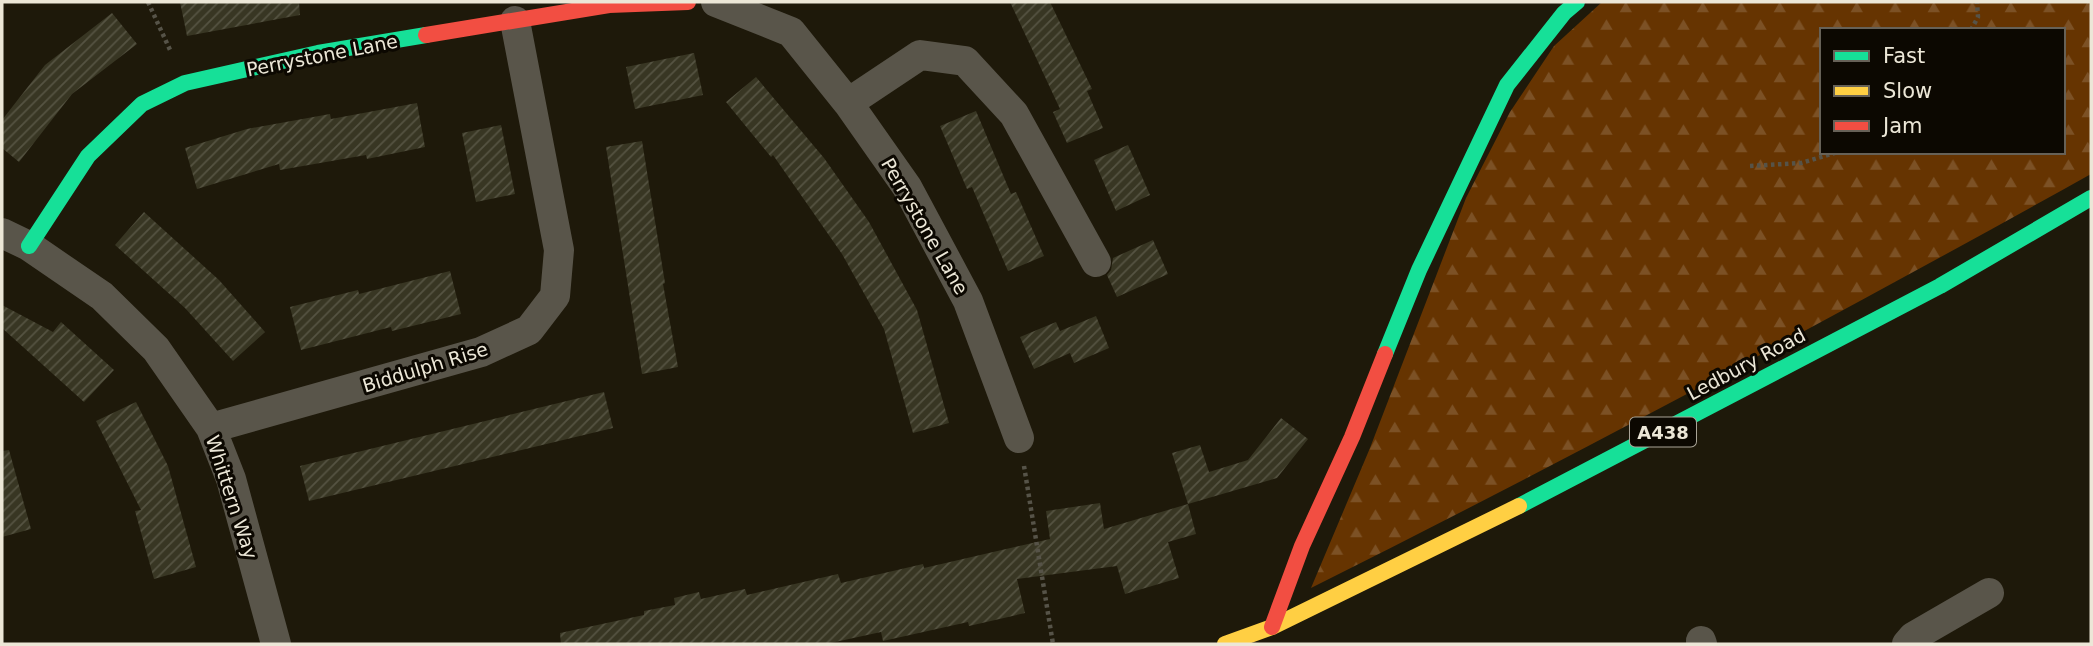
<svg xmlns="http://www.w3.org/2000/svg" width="2093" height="646" viewBox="0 0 2093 646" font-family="'DejaVu Sans',sans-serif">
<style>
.forest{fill:url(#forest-firs);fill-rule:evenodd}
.building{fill:url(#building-hatch)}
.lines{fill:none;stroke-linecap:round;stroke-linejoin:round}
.path{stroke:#565348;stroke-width:4.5;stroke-dasharray:3.5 3.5;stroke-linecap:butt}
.street{stroke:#59554a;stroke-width:30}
.fast{stroke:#16e098;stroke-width:16}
.slow{stroke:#ffcf43;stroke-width:16}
.jam{stroke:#f24e42;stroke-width:16}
.labels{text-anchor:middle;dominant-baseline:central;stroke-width:6;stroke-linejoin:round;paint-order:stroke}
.shield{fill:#0c0801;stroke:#a9a497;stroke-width:2}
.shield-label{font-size:18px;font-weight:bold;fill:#ece7d7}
.street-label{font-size:19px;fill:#ece7d7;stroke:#0c0801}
</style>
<defs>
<pattern id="forest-firs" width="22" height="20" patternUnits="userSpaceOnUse" patternTransform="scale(1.75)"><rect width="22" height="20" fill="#663401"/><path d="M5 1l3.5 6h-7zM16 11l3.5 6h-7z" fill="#7c5125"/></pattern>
<pattern id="building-hatch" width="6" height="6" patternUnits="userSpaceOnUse" patternTransform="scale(1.75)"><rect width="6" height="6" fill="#383623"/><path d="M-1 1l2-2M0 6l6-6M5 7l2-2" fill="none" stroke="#555342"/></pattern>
</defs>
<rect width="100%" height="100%" fill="#1e190a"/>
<path class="forest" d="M1602 2H2091V174C1834 317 1575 456 1311 588L1370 448 1466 198 1510 112 1554 46ZM1822 30H2063V152H1822Z"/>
<path class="building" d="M180 2H299L300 15 187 36Z
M1010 2H1050L1092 89 1087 91 1103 128 1067 143 1053 112 1060 109Z
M112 13 137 44 72 94 19 162 2 148V120L45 65Z
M694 53 703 95 635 109 626 67Z
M756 77 824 158 869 222 917 310 949 423 913 433 884 329 842 254 773 155 771 157 726 102Z
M417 103 425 147 367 159 366 155 280 170 279 164 197 189 185 148 247 129 330 114 331 119Z
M976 111 1011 194 1016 192 1044 256 1008 271 972 187 967 189 940 126Z
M501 125 515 194 476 202 462 133Z
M642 141 665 283 663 284 678 367 642 374 606 147Z
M1128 145 1150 195 1116 211 1094 160Z
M144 212 219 280 265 332 233 361 185 308 115 245Z
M1153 240 1168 274 1117 297 1107 275 1111 270 1113 258Z
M450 271 461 314 392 331 391 327 301 350 290 307 358 290 359 294Z
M2 305 53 332 61 322 114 370 84 402 2 328Z
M1096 316 1109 348 1074 363 1070 353 1034 369 1020 337 1056 322 1060 331Z
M604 392 613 428 309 501 300 466Z
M136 402 168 466 196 567 154 579 135 511 141 510 96 421Z
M1281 418 1308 439 1277 478 1188 504 1172 453 1200 445 1209 472 1248 460Z
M9 450 31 529 2 537V451Z
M1100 503 1104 529 1188 504 1196 534 1168 542 1179 578 1125 594 1117 566 1017 579 1025 613 969 626 968 622 883 641 881 632 826 644H561L560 633 644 615V611L675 605 674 598 699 592 701 599 745 589 747 595 838 574 841 583 923 564 924 568 1050 539 1046 511Z"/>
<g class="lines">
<path class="path" d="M148 2 171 52
M1971 30 1978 17 1977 2
M1750 166 1801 163 1838 152
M1024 466 1053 644"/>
<path class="street" d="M716 2 791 32 848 103 907 187 968 301 1019 438
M848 103 920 55 965 61 1014 114 1096 262
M2 233 29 246 102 296 156 349 211 428 231 479 276 644
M211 428 481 352 529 330 555 296 559 250 515 21
M1701 641 1702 644
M1907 644 1913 637 1989 593"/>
<path class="fast" d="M29 246 88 156 142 104 185 83 318 53 426 35
M1385 354 1419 270 1507 85 1564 13 1577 2
M1519 506 1940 286 2091 198"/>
<path class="slow" d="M1225 644 1272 627 1519 506"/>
<path class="jam" d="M426 35 609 5 688 2
M1272 627 1302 546 1352 437 1385 354"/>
</g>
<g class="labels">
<rect class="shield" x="1630" y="417.5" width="66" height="29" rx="5"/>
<g class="shield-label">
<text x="1663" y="432">A438</text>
</g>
<g class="street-label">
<text transform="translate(322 55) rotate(-11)">Perrystone Lane</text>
<text transform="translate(925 226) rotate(60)">Perrystone Lane</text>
<text transform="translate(1746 364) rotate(-28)">Ledbury Road</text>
<text transform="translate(425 367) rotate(-17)">Biddulph Rise</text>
<text transform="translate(232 497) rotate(72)">Whittern Way</text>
</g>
</g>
<rect width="2093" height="646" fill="none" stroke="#ece7d7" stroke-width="7"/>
<rect x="1820" y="28" width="245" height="126" fill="#0c0801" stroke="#666157" stroke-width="2"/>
<rect x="1834" y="51" width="35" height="10" fill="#16e098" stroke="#666157" stroke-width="2"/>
<text x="1883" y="63" font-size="21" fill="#ece7d7">Fast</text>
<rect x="1834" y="86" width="35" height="10" fill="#ffcf43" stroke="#666157" stroke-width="2"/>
<text x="1883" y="98" font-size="21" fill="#ece7d7">Slow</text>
<rect x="1834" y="121" width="35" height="10" fill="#f24e42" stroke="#666157" stroke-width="2"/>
<text x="1883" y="133" font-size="21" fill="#ece7d7">Jam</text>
</svg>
